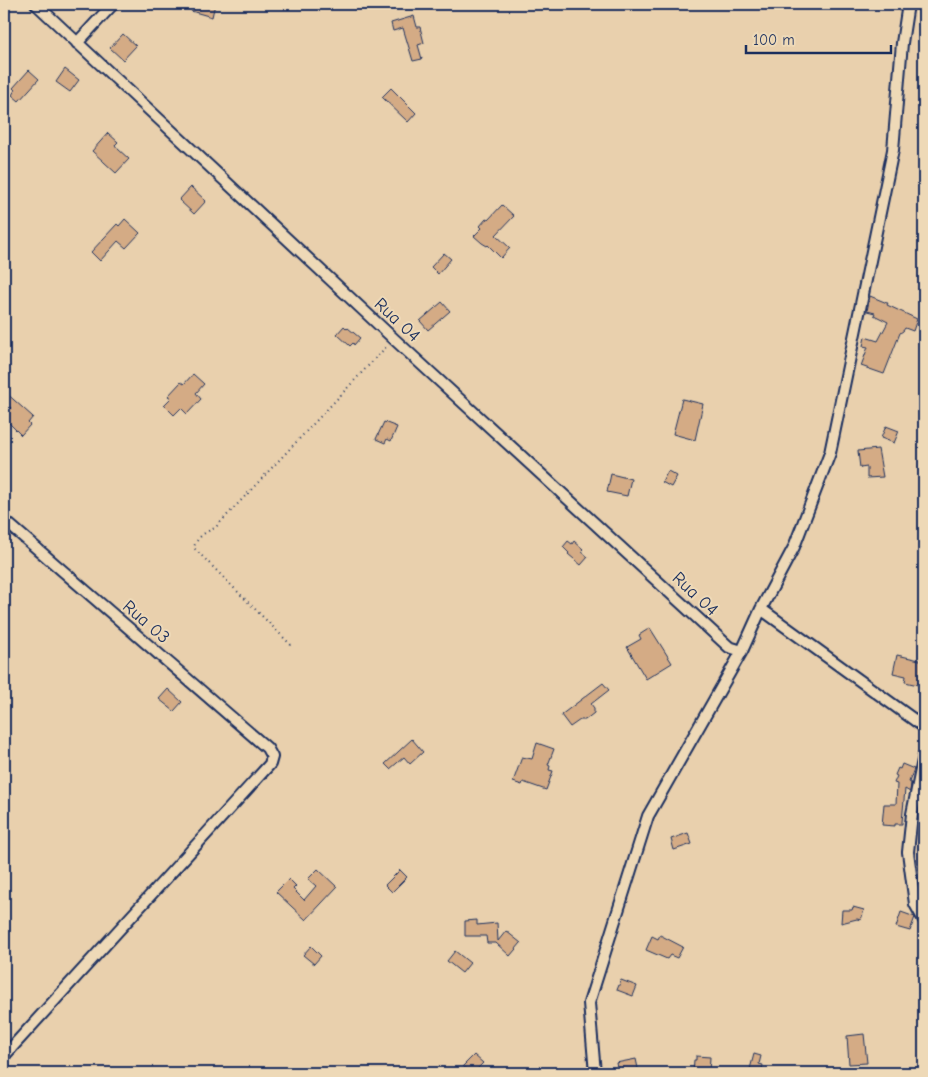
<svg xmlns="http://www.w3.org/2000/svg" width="928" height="1077" viewBox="0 0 928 1077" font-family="'Comic Neue',sans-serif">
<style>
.building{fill:#d4ab85;stroke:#1b2f5e}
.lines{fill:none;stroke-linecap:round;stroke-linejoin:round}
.minor-casing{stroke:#1b2f5e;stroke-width:14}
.path{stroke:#1b2f5e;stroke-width:2;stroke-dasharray:1 4;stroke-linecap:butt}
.minor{stroke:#eed9b7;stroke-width:10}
.labels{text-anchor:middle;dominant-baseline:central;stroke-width:4;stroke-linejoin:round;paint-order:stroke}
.street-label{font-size:18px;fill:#1b2f5e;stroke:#eed9b7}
</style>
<rect width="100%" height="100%" fill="#e9d0ad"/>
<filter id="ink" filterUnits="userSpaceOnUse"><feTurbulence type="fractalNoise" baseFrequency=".02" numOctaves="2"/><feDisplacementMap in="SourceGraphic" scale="10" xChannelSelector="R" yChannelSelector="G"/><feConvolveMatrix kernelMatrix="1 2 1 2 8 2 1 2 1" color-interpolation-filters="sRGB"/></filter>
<g filter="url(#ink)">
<path class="building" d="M193 4H215L212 17 191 11Z
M414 16 417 27H420L424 43 418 45 422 59 413 61 403 28 393 31 391 23Z
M123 34 136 46 123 60 110 48Z
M65 69 79 80 70 92 56 82Z
M29 70 39 79 19 101 12 95 15 90 13 88Z
M391 88 416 113 408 122 382 97Z
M108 133 118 142 115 145 118 149 129 159 116 173 92 151Z
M191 187 206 201 194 214 179 200Z
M502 205 514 216 496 235 510 248 501 258 488 245 487 246 482 243 474 236 482 228 480 226 486 219 488 220Z
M125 219 140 233 126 248 118 241 100 261 91 252 117 224 119 226Z
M444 253 451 259 438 274 431 267Z
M870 296 887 303H888L887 305 917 319 913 331 905 328 903 331 900 333 884 374 861 366 868 347 863 346 865 337 878 341 888 322 874 315 875 313 867 311Z
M442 302 450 311 428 330 420 321Z
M344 326 347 329 348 328 360 338 354 345 353 343 350 346 337 334Z
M193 374 204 384 196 393 201 399 187 414 181 408 174 415 164 405 171 398 168 396 181 382 184 384Z
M4 391 33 417 28 423 30 425 21 435 9 423 4 429V416L11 408 4 401Z
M682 399 703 404 695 440 673 434Z
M384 422 397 427 391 441 387 439 385 443 376 439Z
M886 426 899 431 894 443 881 438Z
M878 449 883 477 867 478V467L860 468 858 451Z
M668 471 677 476 671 487 662 482Z
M611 474 631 479 627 496 607 492Z
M568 541 572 544 574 541 583 549 581 551 588 557 581 565 568 554 569 553 563 547Z
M650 628 672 663 646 679 627 647 641 639 639 635Z
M897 655 924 661 918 685 905 682 906 676 893 673Z
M603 683 609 690 591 704 594 708V713L585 720H580L570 727 561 715Z
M168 689 182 702 174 711 159 699Z
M412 739 423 752 410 764 404 757 390 769 385 764Z
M537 743 554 749 548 765 550 766 549 770 553 771 546 790 523 782 522 785 513 782 522 757 532 759Z
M902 764 914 769 909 782 911 783 910 792 905 789 902 822V824H895V826L882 825 884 804H896L897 784 894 783 897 776 895 775 898 768 900 769Z
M688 833 692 844 674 850 671 839Z
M318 869 337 887 306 920 276 892 289 879 296 886 293 889 304 900 316 886 308 879Z
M400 870 407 877 392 892 385 885Z
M853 907 864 910 861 920 857 919 841 923 842 910H852Z
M901 912 915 917 910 931 896 927Z
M477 920V925L497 923 498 941 506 931 521 943 510 956 496 943H487L486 936H465V921Z
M660 935 683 947 677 958 670 955 667 959 646 950 652 936 658 939Z
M311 946 321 956 314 964 303 955Z
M455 951 470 963 462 973 447 961Z
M621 980 637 986 633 996 617 990Z
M864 1034 867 1063 849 1064 847 1036Z
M754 1054 761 1056 759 1064 763 1065 761 1073H749Z
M474 1055 483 1063 473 1073H471L463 1066Z
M696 1056 710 1057 709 1073H693L694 1060H696Z
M636 1059 639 1073H618L616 1063Z"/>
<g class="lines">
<defs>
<path id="minor" d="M36 4 394 339 729 647 742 651
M77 43 113 4
M4 520 267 748 272 757 270 764 4 1056
M761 609 924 727
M924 755 912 814 908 852 915 904 924 920
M595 1073 589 1003 648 816 742 651 761 609 794 547 830 453 893 150 902 43 908 4"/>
</defs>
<use href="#minor" class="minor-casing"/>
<path class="path" d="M291 645 194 548C195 539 206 531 215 528L387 346"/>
<use href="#minor" class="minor"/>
</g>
</g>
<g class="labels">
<g class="street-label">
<text transform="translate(397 320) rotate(43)">Rua 04</text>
<text transform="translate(695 594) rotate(43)">Rua 04</text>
<text transform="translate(146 622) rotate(41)">Rua 03</text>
</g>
</g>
<rect width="928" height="1077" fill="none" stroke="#eed9b7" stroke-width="20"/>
<rect x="10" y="10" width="908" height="1057" fill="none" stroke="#1b2f5e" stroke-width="2" filter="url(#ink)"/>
<path d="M746 45v8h145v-8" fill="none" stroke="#1b2f5e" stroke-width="2.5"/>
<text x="753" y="45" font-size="15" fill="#1b2f5e" stroke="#eed9b7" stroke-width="4" paint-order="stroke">100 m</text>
</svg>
